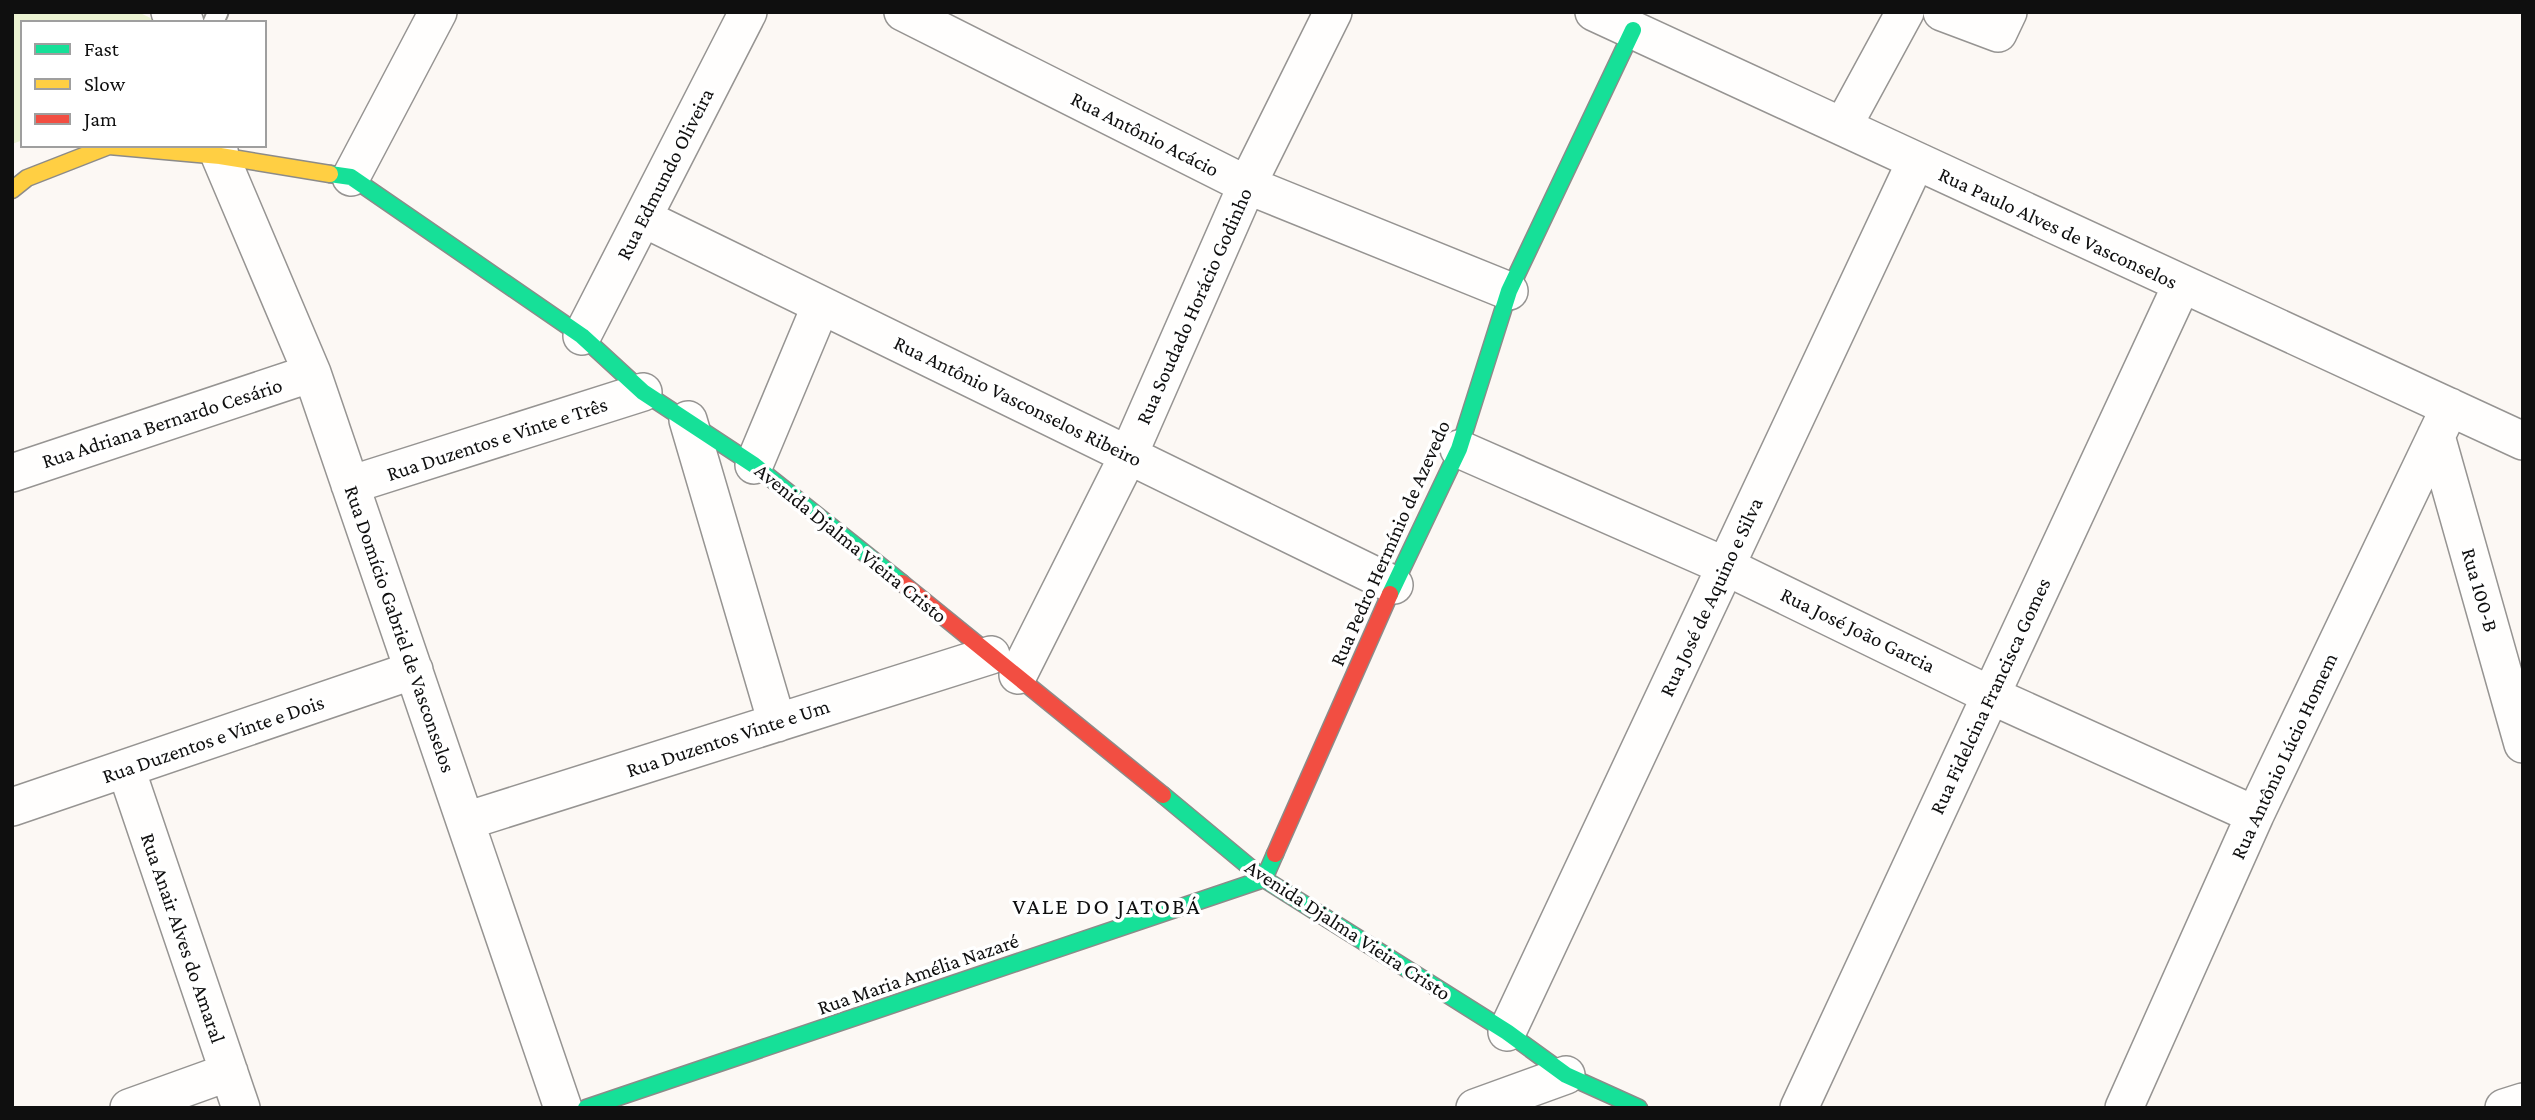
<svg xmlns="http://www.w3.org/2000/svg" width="2535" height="1120" viewBox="0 0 2535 1120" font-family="'Crimson Pro',serif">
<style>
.green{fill:#ebf2d2}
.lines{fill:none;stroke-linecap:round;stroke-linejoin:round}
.lane-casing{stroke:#969492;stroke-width:23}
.street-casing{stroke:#969492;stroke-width:40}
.fast-casing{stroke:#8c8b89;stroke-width:19}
.slow-casing{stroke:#8c8b89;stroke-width:19}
.jam-casing{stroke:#8c8b89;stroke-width:19}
.lane{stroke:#fffefd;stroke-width:19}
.street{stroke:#fffefd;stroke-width:37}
.fast{stroke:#16e098;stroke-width:16}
.slow{stroke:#ffcf43;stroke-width:16}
.jam{stroke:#f24e42;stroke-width:16}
.labels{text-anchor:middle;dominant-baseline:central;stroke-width:7;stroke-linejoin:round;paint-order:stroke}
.street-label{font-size:21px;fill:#0f0f0f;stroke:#fff}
.neighbourhood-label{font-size:23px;letter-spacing:2px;fill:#0f0f0f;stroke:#fff}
</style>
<rect width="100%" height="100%" fill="#fcf8f4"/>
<path class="green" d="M12 12H138L161 23H23V140L12 144Z"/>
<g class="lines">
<defs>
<path id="lane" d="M213 23 218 12"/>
<path id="street" d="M170 12 183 18 185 23
M903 12 1247 185 1509 291
M1594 12 2523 441
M1942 12 1998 33 2008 12
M1843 126 1905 12
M218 145 220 156 312 373 563 1108
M351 177 438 12
M643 218 1394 585
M582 336 748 12
M688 420 777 723
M2436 436 2523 744
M1459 449 1725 566 1990 695 2255 815
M754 465 821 305
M12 473 312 373
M350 485 643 392
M1018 675 1128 456 1247 185 1333 12
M126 769 241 1108
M12 807 414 670
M466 821 991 655
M1507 1032 1915 163
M129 1108 229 1072
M1475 1108 1566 1075
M1799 1108 2182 284
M2124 1108 2255 815 2450 407
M2504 1108 2523 1102"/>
<path id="fast" d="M330 174 351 177 582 336 643 392 754 465 902 583
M1390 594 1459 449 1509 291 1633 30
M1163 795 1264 879 1507 1032 1566 1075 1639 1108
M586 1108 1264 879 1275 854"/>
<path id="slow" d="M12 190 27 178 109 146 220 156 330 174"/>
<path id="jam" d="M902 583 1163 795
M1275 854 1390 594"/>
</defs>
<use href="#lane" class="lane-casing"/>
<use href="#street" class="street-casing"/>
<use href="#fast" class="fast-casing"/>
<use href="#slow" class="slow-casing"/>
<use href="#jam" class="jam-casing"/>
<use href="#lane" class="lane"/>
<use href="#street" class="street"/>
<use href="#fast" class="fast"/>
<use href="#slow" class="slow"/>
<use href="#jam" class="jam"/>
</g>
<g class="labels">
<g class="street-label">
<text transform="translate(1145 134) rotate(27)">Rua Antônio Acácio</text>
<text transform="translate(665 174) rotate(-63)">Rua Edmundo Oliveira</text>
<text transform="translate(2058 228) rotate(25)">Rua Paulo Alves de Vasconselos</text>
<text transform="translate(1194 306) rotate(-66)">Rua Soudado Horácio Godinho</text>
<text transform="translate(1018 401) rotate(26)">Rua Antônio Vasconselos Ribeiro</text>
<text transform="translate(162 423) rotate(-18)">Rua Adriana Bernardo Cesário</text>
<text transform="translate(497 439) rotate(-18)">Rua Duzentos e Vinte e Três</text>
<text transform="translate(851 543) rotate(39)">Avenida Djalma Vieira Cristo</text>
<text transform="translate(1390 543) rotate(-66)">Rua Pedro Hermínio de Azevedo</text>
<text transform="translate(2480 590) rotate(74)">Rua 100-B</text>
<text transform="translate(1711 597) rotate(-65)">Rua José de Aquino e Silva</text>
<text transform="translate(400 629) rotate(71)">Rua Domício Gabriel de Vasconselos</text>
<text transform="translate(1858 630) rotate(26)">Rua José João Garcia</text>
<text transform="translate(1990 696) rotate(-65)">Rua Fidelcina Francisca Gomes</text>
<text transform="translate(728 738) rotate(-18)">Rua Duzentos Vinte e Um</text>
<text transform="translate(213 739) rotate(-19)">Rua Duzentos e Vinte e Dois</text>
<text transform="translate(2284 756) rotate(-65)">Rua Antônio Lúcio Homem</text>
<text transform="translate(1348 930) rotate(33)">Avenida Djalma Vieira Cristo</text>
<text transform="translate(183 938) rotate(71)">Rua Anair Alves do Amaral</text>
<text transform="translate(918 974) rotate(-19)">Rua Maria Amélia Nazaré</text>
</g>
<g class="neighbourhood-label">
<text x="1107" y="906">VALE DO JATOBÁ</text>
</g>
</g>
<rect width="2535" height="1120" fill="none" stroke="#0f0f0f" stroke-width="28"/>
<rect x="21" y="21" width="245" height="126" fill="#ffffff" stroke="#9f9f9f" stroke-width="2"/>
<rect x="35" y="44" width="35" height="10" fill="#16e098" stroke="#9f9f9f" stroke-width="2"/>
<text x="84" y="56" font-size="21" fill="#0f0f0f">Fast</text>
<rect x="35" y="79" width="35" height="10" fill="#ffcf43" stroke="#9f9f9f" stroke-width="2"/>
<text x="84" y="91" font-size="21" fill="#0f0f0f">Slow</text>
<rect x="35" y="114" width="35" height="10" fill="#f24e42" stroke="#9f9f9f" stroke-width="2"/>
<text x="84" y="126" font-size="21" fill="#0f0f0f">Jam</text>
</svg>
